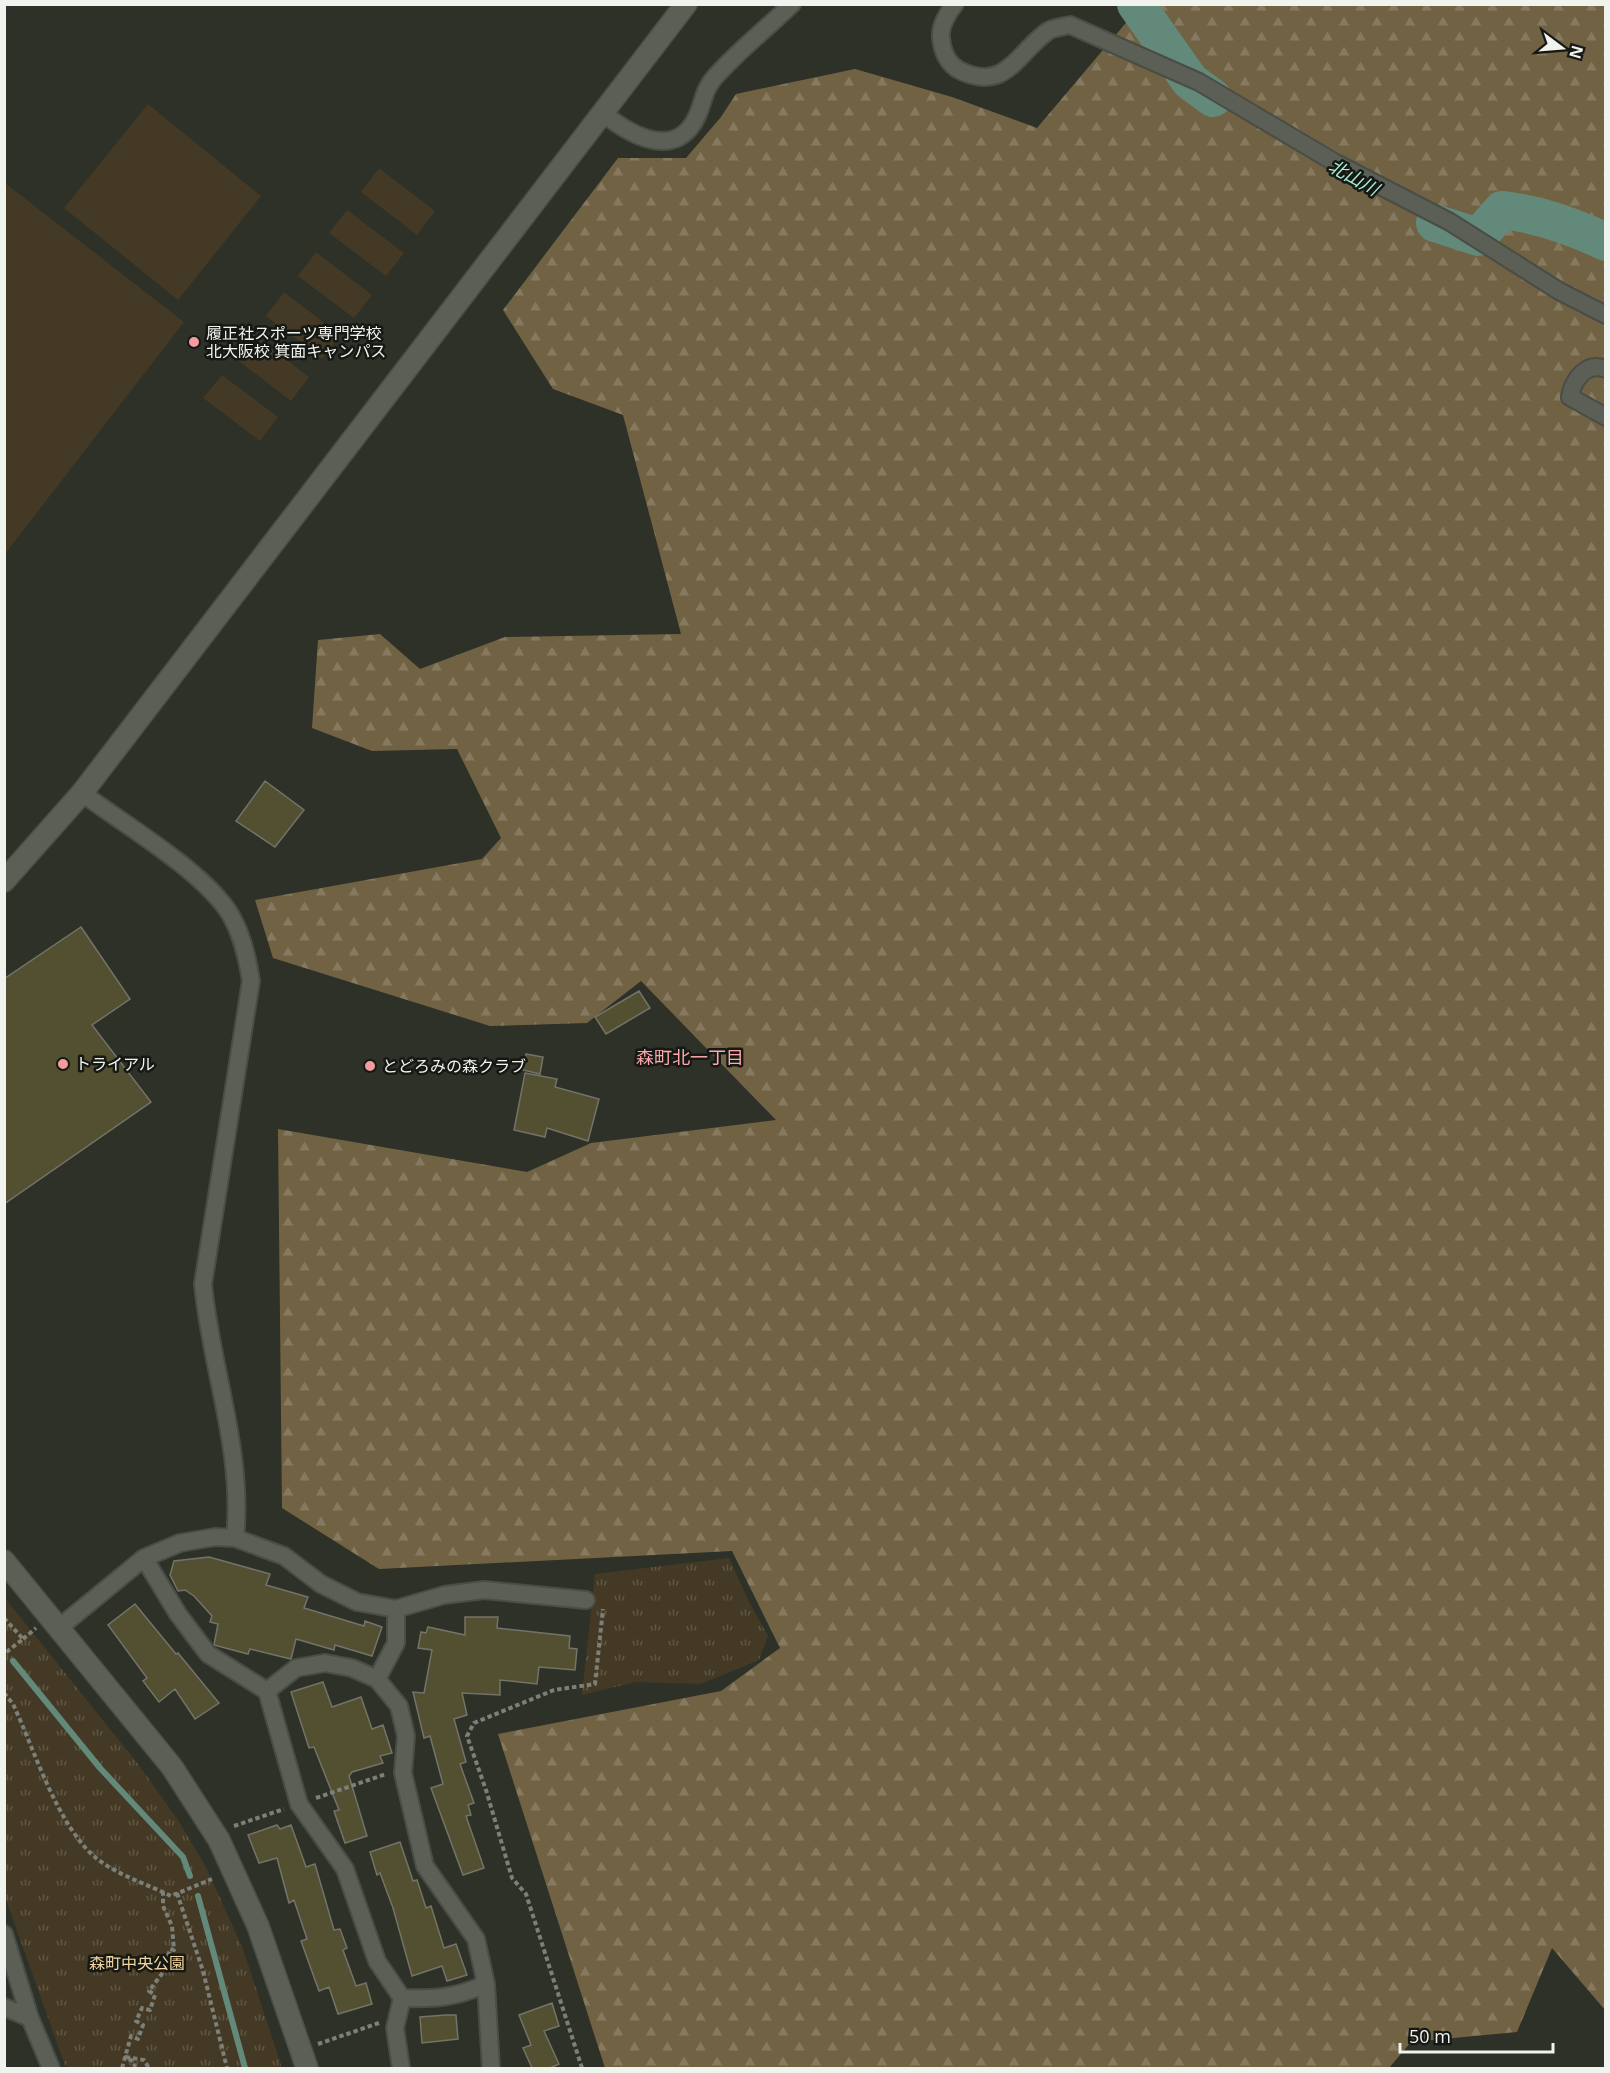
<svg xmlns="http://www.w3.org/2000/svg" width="1610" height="2073" viewBox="0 0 1610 2073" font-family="'Open Sans','Noto Sans JP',sans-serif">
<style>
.forest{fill:url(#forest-firs)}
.park{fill:url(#park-tufts)}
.garden{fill:#443924}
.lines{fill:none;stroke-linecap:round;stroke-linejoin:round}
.stream{stroke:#63897b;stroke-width:6}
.river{stroke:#63897b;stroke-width:38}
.building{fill:#525030;stroke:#747369;stroke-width:1.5}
.minor-casing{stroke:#4a4d46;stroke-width:20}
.tertiary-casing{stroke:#4a4d46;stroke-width:24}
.path{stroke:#7c8078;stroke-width:4;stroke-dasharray:4.5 3;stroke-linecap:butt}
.minor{stroke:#5b5f55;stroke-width:16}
.tertiary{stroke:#5b5f55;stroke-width:21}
.poi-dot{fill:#f59b9f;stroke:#161814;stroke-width:2}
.labels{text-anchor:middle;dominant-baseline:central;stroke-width:5;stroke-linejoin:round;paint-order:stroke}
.poi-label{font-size:16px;fill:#f1f3ee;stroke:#161814;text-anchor:start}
.park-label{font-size:16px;fill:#f2d49e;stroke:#161814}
.water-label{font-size:18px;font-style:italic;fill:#a6ecd3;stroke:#161814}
.neighbourhood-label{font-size:18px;fill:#fea9ac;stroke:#161814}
</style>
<defs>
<pattern id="forest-firs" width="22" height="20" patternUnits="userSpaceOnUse" patternTransform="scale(1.5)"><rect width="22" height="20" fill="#716244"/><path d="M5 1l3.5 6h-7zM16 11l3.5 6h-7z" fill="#86795f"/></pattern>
<pattern id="park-tufts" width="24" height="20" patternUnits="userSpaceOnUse" patternTransform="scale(1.5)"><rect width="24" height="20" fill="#443924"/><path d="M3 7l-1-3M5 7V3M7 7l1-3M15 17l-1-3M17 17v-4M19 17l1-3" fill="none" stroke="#5f5644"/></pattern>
</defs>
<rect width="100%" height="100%" fill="#2d3128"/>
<path class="forest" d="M1141 5H1605V2010L1552 1948 1517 2032 1411 2042 1389 2068H605L498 1734 721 1691 780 1648 732 1551 379 1569 282 1508 278 1129 527 1172 591 1143 776 1120 641 981 587 1023 490 1026 273 958 255 900 482 859 501 838 457 749 372 751 312 728 318 640 380 634 420 669 505 637 681 634 623 415 553 389 503 310 618 158H686L721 117 736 94 855 69 952 97 1037 128Z"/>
<path class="park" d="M729 1558 748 1600 768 1636 759 1660 701 1684 636 1682 582 1695 595 1574Z
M4 1597 138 1764 178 1820 206 1867 243 1949 282 2068H66L5 1897Z"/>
<path class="garden" d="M148 104 261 196 178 300 64 208Z
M379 168 435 211 417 235 361 192Z
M5 183 184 322 5 554H4Z
M347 210 404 253 386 276 329 233Z
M316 252 372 295 354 318 298 276Z
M284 292 340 335 322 359 266 316Z
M253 334 309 377 291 401 235 358Z
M222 375 278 417 260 441 203 398Z"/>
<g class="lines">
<path class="stream" d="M13 1661 100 1768 183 1857 190 1876
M198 1896 245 2068"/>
<path class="river" d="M1136 4 1190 81 1213 98
M1435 223 1478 237 1502 210C1539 214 1572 226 1606 242"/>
</g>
<path class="building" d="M265 781 304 810 275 847 236 821Z
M81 927 130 999 92 1025 151 1102 4 1204V979Z
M639 991 650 1008 606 1034 595 1017Z
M526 1054 543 1057 540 1074 523 1070Z
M525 1073 557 1079 555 1087 599 1099 588 1141 547 1128 545 1137 514 1130Z
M209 1557 270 1574 266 1585 308 1597 304 1608 364 1626 365 1621 382 1627 372 1656 335 1645 334 1650 296 1639 291 1659 250 1649 248 1654 214 1645 218 1624 210 1622 212 1616 194 1596 185 1590 178 1591 170 1575 174 1561Z
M135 1604 176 1654 178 1653 219 1703 195 1719 175 1689 159 1702 143 1681 147 1678 108 1625Z
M465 1617H498L497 1628 570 1636 569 1648 577 1649 575 1670 539 1667 537 1684 500 1680V1695L462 1693 467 1715 454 1719 466 1762 460 1764 474 1803 468 1805 471 1815 466 1816 484 1868 463 1875 431 1788 443 1784 430 1736 424 1738 413 1692 424 1693 432 1650 418 1648 421 1632 426 1633 428 1627 465 1635Z
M323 1682 332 1707 361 1697 372 1729 383 1725 392 1753 380 1756 383 1763 352 1772 349 1776 367 1836 345 1843 334 1811 339 1810 314 1747 309 1748 291 1692Z
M277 1825 280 1829 291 1825 306 1867 315 1864 334 1930 340 1929 347 1948 343 1950 356 1986 366 1983 372 2004 338 2014 329 1987 319 1991 301 1941 307 1939 294 1900 289 1903 277 1858 259 1863 248 1835Z
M400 1842 413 1881 417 1880 426 1908 431 1906 444 1948 456 1944 467 1975 447 1981 442 1966 412 1976 393 1908 380 1873 377 1875 370 1852Z
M552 2003 559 2026 544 2031 559 2064 550 2068H532L523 2048 531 2045 519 2015Z
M446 2015H456L458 2039 422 2043 420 2017Z"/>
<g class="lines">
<defs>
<path id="minor" d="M955 4C948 12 940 26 941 37 942 51 948 65 961 71 1006 92 1017 53 1048 31 1054 27 1063 27 1070 25L1199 82 1334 162 1450 222 1559 291 1606 315
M603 113C631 136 678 162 698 114 704 100 704 89 715 77 738 51 767 28 792 4
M1606 369C1586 361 1573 380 1570 397L1606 417
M82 793C125 825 195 866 226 908 241 929 247 956 251 981L203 1284C211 1369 244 1452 235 1538
M144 1558 178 1614 208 1654 267 1691
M60 1627 144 1558 180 1543 215 1537 235 1538 284 1556 321 1584 357 1602 396 1609 444 1595 484 1590 586 1600
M377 1679 396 1643V1609
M4 1934 30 2018 51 2068
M486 1984C455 1998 435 1999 402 1998L377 1961 345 1869 299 1804 267 1691 296 1668 325 1663 352 1668 377 1679 399 1706 406 1736 403 1773 425 1866 476 1939 486 1984 491 2068
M4 2007 30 2018
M401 2068 395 2028 402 1998"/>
<path id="tertiary" d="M4 881 82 793 686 4
M4 1561 172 1767 219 1840 258 1926 307 2068"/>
</defs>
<use href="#minor" class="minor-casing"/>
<use href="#tertiary" class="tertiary-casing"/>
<path class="path" d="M4 1618 23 1639 4 1654
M23 1639 36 1628
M4 1693 13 1704C35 1751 57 1825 96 1858 117 1875 147 1884 171 1896L212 1879
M316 1798 386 1774
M234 1826 284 1809
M177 1893 203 1971 227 2068
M318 2044 379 2023
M122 2068 131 2036 138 2039 143 2025 136 2021 142 2008 150 2010 155 1995 149 1991 164 1971 170 1949 174 1950 172 1926 163 1906V1892
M135 2068 134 2062 126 2057 144 2060 149 2068
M582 2068 526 1894 512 1878 486 1790 467 1736 474 1723 554 1690 595 1684 603 1609"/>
<use href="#minor" class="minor"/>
<use href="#tertiary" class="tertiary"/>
</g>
<g class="poi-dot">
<circle cx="194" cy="342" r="6"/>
<circle cx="63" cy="1064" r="6"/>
<circle cx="370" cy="1066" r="6"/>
</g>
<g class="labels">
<g class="poi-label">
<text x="206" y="333">履正社スポーツ専門学校<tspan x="206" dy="18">北大阪校 箕面キャンパス</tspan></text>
<text x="75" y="1064">トライアル</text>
<text x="382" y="1066">とどろみの森クラブ</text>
</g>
<g class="park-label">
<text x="137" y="1963">森町中央公園</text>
</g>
<g class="water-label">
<text transform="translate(1354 177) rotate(29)">北山川</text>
</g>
<g class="neighbourhood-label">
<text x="690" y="1057">森町北一丁目</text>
</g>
</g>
<rect width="1610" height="2073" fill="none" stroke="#f1f3ee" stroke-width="12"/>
<g transform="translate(1562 48) rotate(106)" stroke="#161814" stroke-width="4.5" paint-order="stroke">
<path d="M0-4.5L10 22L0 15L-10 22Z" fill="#f1f3ee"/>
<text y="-9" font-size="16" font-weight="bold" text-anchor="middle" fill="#f1f3ee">N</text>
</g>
<path d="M1400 2043v9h153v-9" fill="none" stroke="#f1f3ee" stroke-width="3"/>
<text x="1409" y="2043" font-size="18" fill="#f1f3ee" stroke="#161814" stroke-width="4.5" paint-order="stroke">50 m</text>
</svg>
